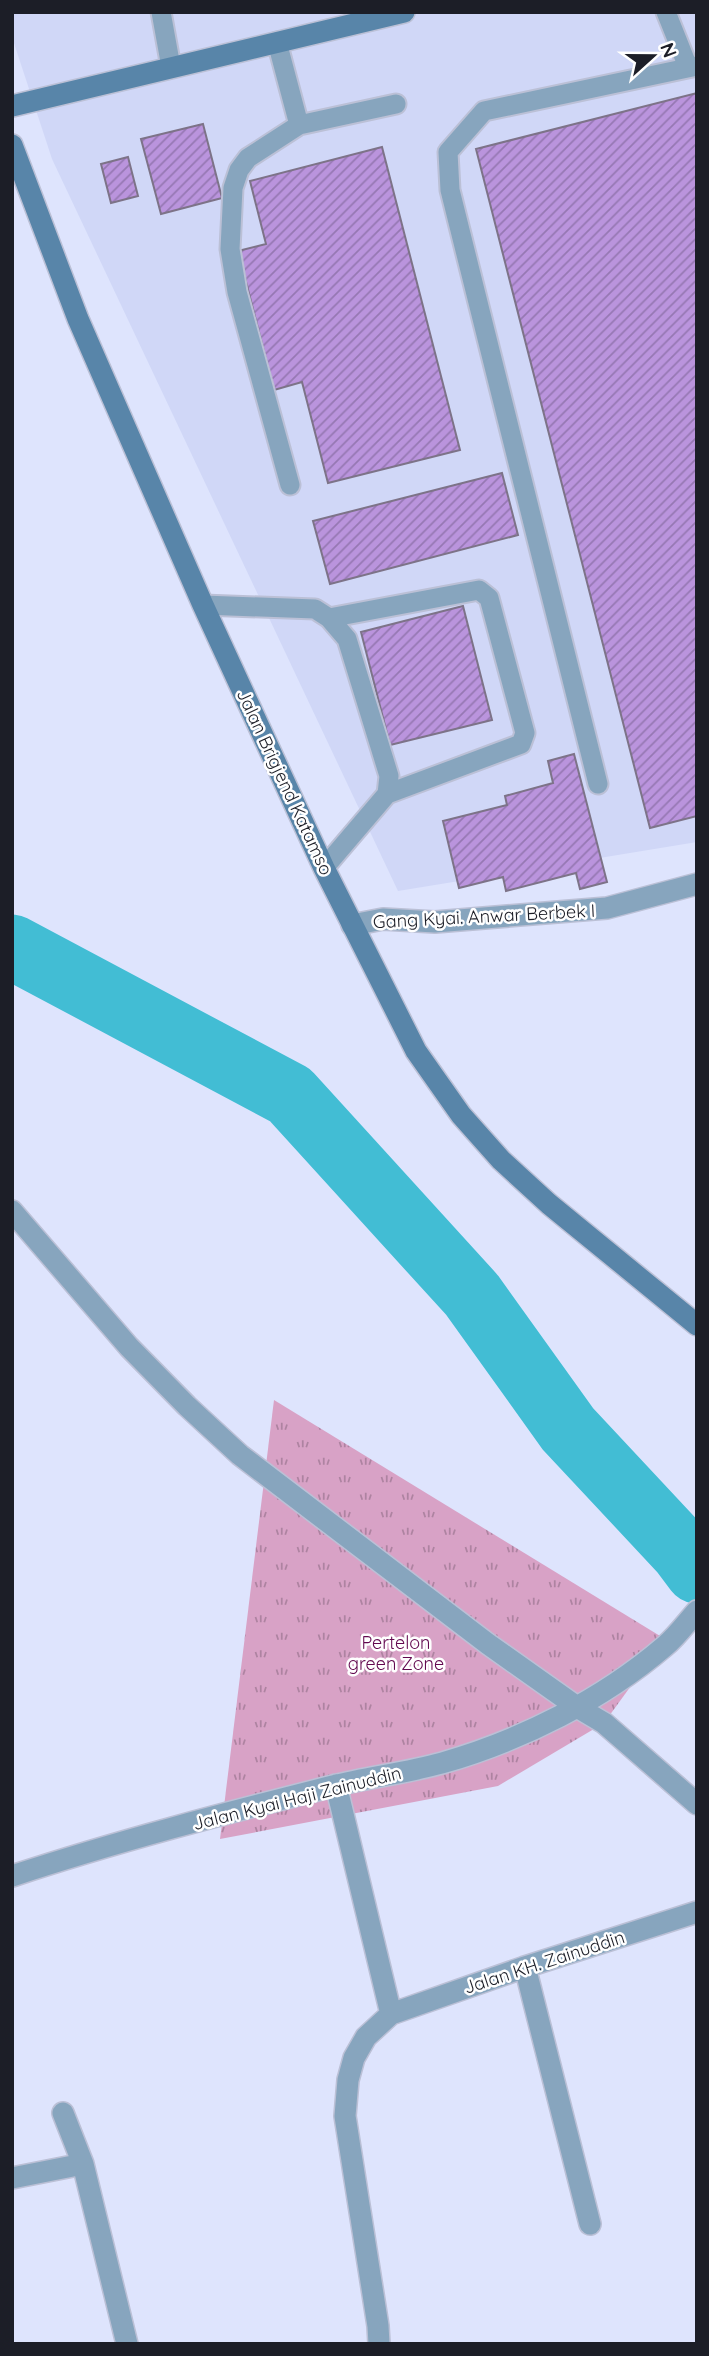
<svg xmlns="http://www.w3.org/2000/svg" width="709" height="2356" viewBox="0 0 709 2356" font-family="Quicksand,sans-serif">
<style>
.built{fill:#d0d7f7}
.grass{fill:url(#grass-tufts)}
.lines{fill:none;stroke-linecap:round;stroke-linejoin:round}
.river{stroke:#42bdd4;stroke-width:65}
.building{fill:url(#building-hatch);stroke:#7d7388;stroke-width:2}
.lane-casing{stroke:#bbc0d6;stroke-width:23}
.street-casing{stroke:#bbc0d6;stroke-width:24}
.secondary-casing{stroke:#bbc0d6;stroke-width:24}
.lane{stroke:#87a5be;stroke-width:19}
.street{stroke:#87a5be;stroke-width:21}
.secondary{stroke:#5885a9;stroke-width:21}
.labels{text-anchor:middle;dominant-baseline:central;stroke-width:5;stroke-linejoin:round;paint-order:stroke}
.street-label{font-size:18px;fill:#1c1e27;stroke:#fff}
.park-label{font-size:18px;fill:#62084f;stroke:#fff}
</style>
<defs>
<pattern id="grass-tufts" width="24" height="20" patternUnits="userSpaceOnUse" patternTransform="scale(1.75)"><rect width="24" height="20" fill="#d8a2c6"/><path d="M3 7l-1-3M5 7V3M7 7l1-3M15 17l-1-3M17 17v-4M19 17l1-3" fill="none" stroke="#ae83a1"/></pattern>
<pattern id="building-hatch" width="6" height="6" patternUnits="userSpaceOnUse" patternTransform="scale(1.75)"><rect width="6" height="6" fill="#ba94dd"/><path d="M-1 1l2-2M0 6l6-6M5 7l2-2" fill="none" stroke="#9678b3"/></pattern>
</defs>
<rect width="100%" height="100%" fill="#dee4fd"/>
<path class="built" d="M12 12H697V842L398 891 52 159 12 37Z"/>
<path class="grass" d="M274 1400 665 1639 604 1723 498 1786 220 1839Z"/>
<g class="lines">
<path class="river" d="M12 947 290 1095 472 1295 568 1429 682 1551 697 1571"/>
</g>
<path class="building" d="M697 93V816L650 828 476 149Z
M203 124 222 198 161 214 141 139Z
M382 147 460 450 328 483 302 382 274 390 238 251 266 244 250 181Z
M128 157 138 196 111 203 101 164Z
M502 473 518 535 330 584 313 521Z
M463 606 492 720 390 745 361 632Z
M574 754 607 882 580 889 576 873 506 891 503 877 459 888 443 821 507 805 505 796 553 783 548 761Z"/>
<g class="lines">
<defs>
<path id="lane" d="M161 12 171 67
M666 12 688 67
M277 42 299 125
M290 485 237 292 230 249 233 188 239 170 248 158 299 125 396 104
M203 605 315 609 329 618 347 639 389 776 387 794 324 868
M329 618 479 590 489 598 525 733 521 744 387 794
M598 784 450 190 448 152 484 111 697 66"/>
<path id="street" d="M352 925 383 919 435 922 607 908 697 884
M12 1211 129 1347 187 1406 240 1455 488 1644 577 1707 604 1723 697 1804
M336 1785 391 2014
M12 1876C118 1841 226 1813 333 1786 369 1777 406 1773 442 1763 522 1740 602 1700 665 1646 677 1636 687 1622 697 1611
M525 1967 590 2224
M63 2113 83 2164 127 2344
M12 2178 83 2164
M379 2344 378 2326 345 2116 348 2080 354 2058 366 2037 391 2014 525 1967 697 1912"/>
<path id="secondary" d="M12 106 404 12
M12 145 78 319 203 605 324 868 416 1051 461 1115 501 1160 549 1204 697 1325"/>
</defs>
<use href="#lane" class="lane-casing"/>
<use href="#street" class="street-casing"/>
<use href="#secondary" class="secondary-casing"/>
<use href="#lane" class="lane"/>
<use href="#street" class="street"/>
<use href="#secondary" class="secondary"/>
</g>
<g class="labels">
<g class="street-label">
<text transform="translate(285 782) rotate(65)">Jalan Brigjend Katamso</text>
<text transform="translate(484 916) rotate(-3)">Gang Kyai. Anwar Berbek I</text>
<text transform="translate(297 1798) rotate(-14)">Jalan Kyai Haji Zainuddin</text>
<text transform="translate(544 1962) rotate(-18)">Jalan KH. Zainuddin</text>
</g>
<g class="park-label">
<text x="396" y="1642">Pertelon<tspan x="396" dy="21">green Zone</tspan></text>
</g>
</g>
<rect width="709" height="2356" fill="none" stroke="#1c1e27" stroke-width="28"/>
<g transform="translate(653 56) rotate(69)" stroke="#ffffff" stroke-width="5" paint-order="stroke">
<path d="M0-5L12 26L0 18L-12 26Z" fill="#1c1e27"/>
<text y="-10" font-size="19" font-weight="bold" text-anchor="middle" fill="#1c1e27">N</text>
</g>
</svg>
